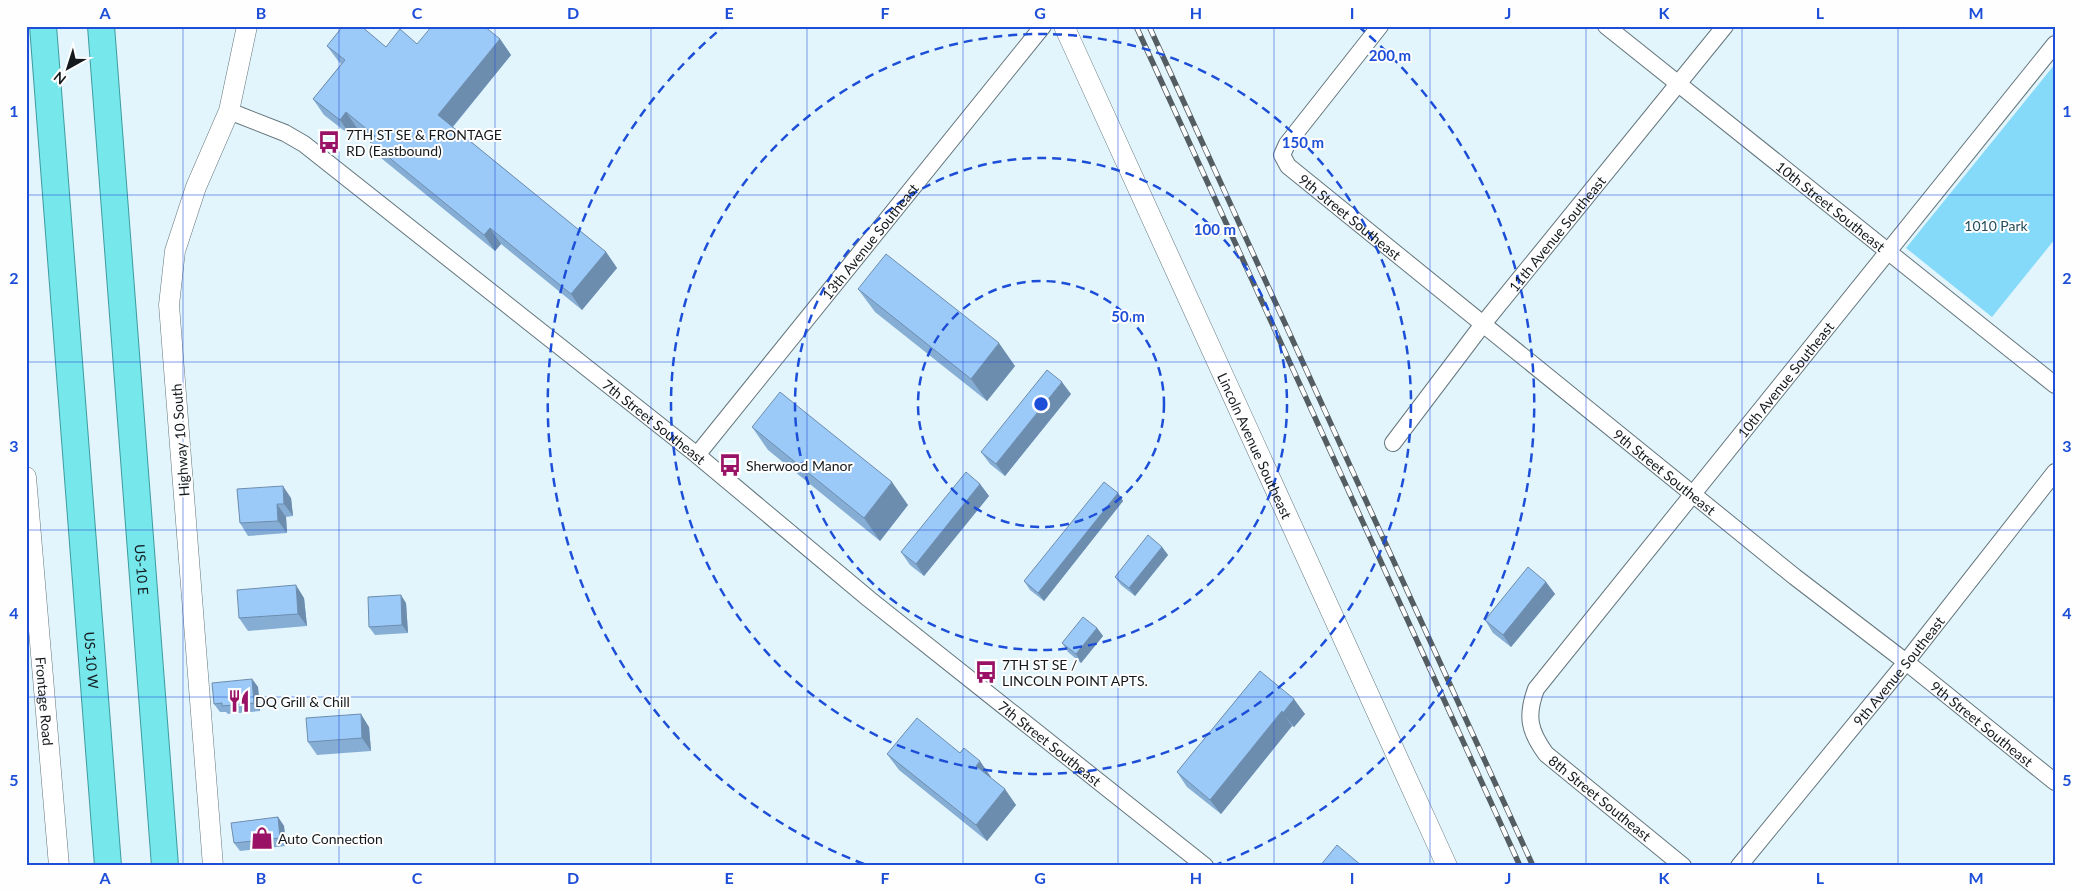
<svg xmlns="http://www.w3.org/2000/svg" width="2081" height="892" viewBox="0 0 2081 892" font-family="Lato,sans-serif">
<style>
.park{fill:#85daf9}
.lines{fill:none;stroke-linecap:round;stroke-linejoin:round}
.minor-casing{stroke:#65767d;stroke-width:18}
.tertiary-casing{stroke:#65767d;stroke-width:21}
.trunk-casing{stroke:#3d9b9f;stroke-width:28}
.minor{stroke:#fff;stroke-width:16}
.tertiary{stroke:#fff;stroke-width:20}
.trunk{stroke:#76e7eb;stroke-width:26}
.rail-casing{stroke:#545e62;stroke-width:5.5}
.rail{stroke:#fefefe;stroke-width:4;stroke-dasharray:11;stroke-linecap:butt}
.wall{fill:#86aed5}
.shaded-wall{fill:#6d8dae}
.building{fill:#9ccaf8;stroke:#6d8dae}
.grid{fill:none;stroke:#1d4ed8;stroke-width:1;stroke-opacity:0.55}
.ring{fill:none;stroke:#1d4ed8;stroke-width:2.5;stroke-dasharray:9 6}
.labels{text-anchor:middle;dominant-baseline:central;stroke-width:4;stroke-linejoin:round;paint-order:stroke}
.poi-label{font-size:14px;fill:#13191c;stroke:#fefefe;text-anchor:start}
.street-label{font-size:14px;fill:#13191c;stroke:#fefefe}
.park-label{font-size:14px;fill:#234c5b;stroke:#fefefe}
.centre{fill:#1d4ed8;stroke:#fefefe;stroke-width:2.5}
.ring-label{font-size:15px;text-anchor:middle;font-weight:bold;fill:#1d4ed8;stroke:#fefefe;stroke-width:4;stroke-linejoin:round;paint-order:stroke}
.neatline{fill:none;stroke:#1d4ed8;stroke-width:2}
.grid-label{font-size:16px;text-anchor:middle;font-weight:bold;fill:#1d4ed8}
</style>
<rect width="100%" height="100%" fill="#e2f5fc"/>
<path class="park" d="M2055 64V239L1992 317 1906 248Z"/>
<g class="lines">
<defs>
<g id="minor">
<path id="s1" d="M1380 26 1287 144 1282 155 1288 166 1795 577 1906 662 2055 782"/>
<path id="s2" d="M1606 26 2055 385"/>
<path id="s3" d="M229 111 285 133 304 144 697 455 869 599 1205 866"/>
<path id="s4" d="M1393 443 1483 324 1725 26"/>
<path id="s5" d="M697 455 1043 26"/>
<path id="s6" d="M1683 866 1546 754C1529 731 1526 716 1536 689L2055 44"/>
<path id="s7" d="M1739 866 1906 662 2055 472"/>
</g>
<g id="tertiary">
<path id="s8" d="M1064 26 1447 866"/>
<path id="s9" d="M26 477 59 866"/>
<path d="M213 866 169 305 175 251 196 187 229 111 247 26"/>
</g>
<g id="trunk">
<path id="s10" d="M43 26 108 866"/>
<path id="s11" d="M101 26 165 866"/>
</g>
</defs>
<use href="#minor" class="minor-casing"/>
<use href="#tertiary" class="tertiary-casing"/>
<use href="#trunk" class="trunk-casing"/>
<use href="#minor" class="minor"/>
<use href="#tertiary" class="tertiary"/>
<use href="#trunk" class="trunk"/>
<defs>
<path id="rail" d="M1136 26 1520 866
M1149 26 1533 866"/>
</defs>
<use href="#rail" class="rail-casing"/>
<use href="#rail" class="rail"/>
</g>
<path class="wall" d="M500 39 511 55 453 127 606 252 617 268 582 310 501 244 495 251 381 158 370 142 371 140 357 128 351 136 324 115 313 99 341 64 339 62 327 46 386 47 417 44Z
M858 289 1015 366 987 401 875 312Z
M1071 394 1005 476 990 464 981 452Z
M752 427 908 505 880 541 768 450Z
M980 484 989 496 924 576 910 565 901 552Z
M237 489 291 498 293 516 286 517 287 533 248 536 240 523Z
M1118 493 1123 501 1044 601 1030 590 1024 581Z
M1162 547 1168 555 1135 596 1121 585 1115 577Z
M1546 582 1555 594 1511 647 1493 633 1485 620Z
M304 598 307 626 248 631 239 618Z
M406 603 408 633 375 635 369 627Z
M1097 628 1103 636 1081 663 1068 652 1062 643Z
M1260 671 1305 714 1294 727 1292 726 1221 814 1187 787 1177 772Z
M252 679 258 687 260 711 228 714 226 712H220L214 704Z
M369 727 371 751 317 755 308 742Z
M960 753 991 777 990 778 1016 805 987 841 899 770 887 754Z
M278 817 284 826 286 846 240 851 234 843Z"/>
<path class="shaded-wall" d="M500 39 511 55 449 131 438 115Z
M346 112 357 128 351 136 340 120Z
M490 228 501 244 495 251 484 235Z
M606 252 617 268 582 310 571 294Z
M999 343 1015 366 987 401 971 379Z
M1062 382 1071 394 1005 476 996 464Z
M892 482 908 505 880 541 864 518Z
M980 484 989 496 924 576 916 564Z
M283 486 291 498 293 516 284 504Z
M1118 493 1123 501 1044 601 1038 593Z
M277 504 286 517 287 533 278 521Z
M1162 547 1168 555 1135 596 1129 588Z
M1546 582 1555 594 1511 647 1503 635Z
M296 585 304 598 307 626 298 614Z
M401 595 406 603 408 633 402 625Z
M1097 628 1103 636 1081 663 1076 654Z
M252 679 258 687 260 711 254 703Z
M1294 699 1305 714 1294 727 1283 713Z
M1282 711 1292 726 1221 814 1210 800Z
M361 714 369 727 371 751 362 738Z
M980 761 991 777 987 782 976 766Z
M1005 789 1016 805 987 841 976 825Z
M278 817 284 826 286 846 280 838Z"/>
<path class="building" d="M343 26H361L386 47 400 29 417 44 432 26H484L500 39 438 115 606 252 571 294 490 228 484 235 370 142 375 136 346 112 340 120 313 99 345 60 327 46Z
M886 254 999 343 971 379 858 289Z
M1047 370 1062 382 996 464 981 452Z
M780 392 892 482 864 518 752 427Z
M966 472 980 484 916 564 901 552Z
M1104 482 1118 493 1038 593 1024 581Z
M283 486 284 504H277L278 521 240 523 237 489Z
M1148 535 1162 547 1129 588 1115 577Z
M1528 567 1546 582 1503 635 1485 620Z
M296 585 298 614 239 618 237 590Z
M401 595 402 625 369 627 368 597Z
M1083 617 1097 628 1076 654 1062 643Z
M1260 671 1294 699 1283 713 1282 711 1210 800 1177 772Z
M252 679 254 703 222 706V703L214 704 212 683Z
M361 714 362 738 308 742 306 718Z
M917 718 960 753 964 748 980 761 976 766 1005 789 976 825 887 754Z
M278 817 280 838 234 843 231 823Z
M1337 845 1362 866H1320Z"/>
<path class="grid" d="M183 26V866M339 26V866M495 26V866M651 26V866M807 26V866M963 26V866M1118 26V866M1274 26V866M1430 26V866M1586 26V866M1742 26V866M1898 26V866M26 195H2055M26 362H2055M26 530H2055M26 697H2055"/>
<g class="ring">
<circle cx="1041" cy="404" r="123"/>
<circle cx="1041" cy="404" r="246"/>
<circle cx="1041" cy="404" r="370"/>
<path d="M864 864A493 493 0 0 1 724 26M1358 26A493 493 0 0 1 1218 864"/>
</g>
<defs>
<symbol id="bus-bare" viewBox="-9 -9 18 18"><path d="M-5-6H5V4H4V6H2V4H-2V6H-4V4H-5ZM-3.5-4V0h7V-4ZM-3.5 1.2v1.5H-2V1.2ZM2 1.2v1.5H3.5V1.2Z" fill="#991265" stroke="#fefefe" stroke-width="2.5" paint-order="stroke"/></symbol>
<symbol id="restaurant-bare" viewBox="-9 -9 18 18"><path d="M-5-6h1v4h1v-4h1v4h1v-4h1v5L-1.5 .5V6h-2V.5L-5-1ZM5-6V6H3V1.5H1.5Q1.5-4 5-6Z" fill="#991265" stroke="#fefefe" stroke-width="2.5" paint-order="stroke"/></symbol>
<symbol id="shop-bare" viewBox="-9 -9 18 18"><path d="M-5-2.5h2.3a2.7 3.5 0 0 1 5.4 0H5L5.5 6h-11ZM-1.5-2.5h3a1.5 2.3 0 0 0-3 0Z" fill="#991265" stroke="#fefefe" stroke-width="2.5" paint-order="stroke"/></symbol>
</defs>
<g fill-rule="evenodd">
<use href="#bus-bare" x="313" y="126" width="32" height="32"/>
<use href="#bus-bare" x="714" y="449" width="32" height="32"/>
<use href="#bus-bare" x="970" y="656" width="32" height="32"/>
<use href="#restaurant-bare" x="223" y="685" width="32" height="32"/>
<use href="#shop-bare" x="246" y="822" width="32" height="32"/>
</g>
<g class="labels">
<g class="poi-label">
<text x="346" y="134">7TH ST SE &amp; FRONTAGE<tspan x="346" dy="16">RD (Eastbound)</tspan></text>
<text x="746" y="465">Sherwood Manor</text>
<text x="1002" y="664">7TH ST SE /<tspan x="1002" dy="16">LINCOLN POINT APTS.</tspan></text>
<text x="255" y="701">DQ Grill &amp; Chill</text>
<text x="278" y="838">Auto Connection</text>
</g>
<g class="street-label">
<text stroke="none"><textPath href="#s2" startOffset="288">10th Street Southeast</textPath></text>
<text stroke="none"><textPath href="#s1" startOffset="255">9th Street Southeast</textPath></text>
<text stroke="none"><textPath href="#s4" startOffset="266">11th Avenue Southeast</textPath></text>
<text stroke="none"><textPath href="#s5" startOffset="275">13th Avenue Southeast</textPath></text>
<text stroke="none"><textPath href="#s6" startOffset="644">10th Avenue Southeast</textPath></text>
<text stroke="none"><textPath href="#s3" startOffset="529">7th Street Southeast</textPath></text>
<text transform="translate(180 440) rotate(-94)">Highway 10 South</text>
<text stroke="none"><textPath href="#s8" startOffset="461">Lincoln Avenue Southeast</textPath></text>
<text stroke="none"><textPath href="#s1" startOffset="660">9th Street Southeast</textPath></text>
<text stroke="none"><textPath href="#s11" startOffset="545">US-10 E</textPath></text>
<text stroke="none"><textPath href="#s10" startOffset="636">US-10 W</textPath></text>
<text stroke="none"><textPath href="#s7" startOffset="252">9th Avenue Southeast</textPath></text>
<text stroke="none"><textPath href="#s9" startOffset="225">Frontage Road</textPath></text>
<text stroke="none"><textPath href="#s1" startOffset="1065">9th Street Southeast</textPath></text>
<text stroke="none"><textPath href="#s3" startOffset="1039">7th Street Southeast</textPath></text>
<text transform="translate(1600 798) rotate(39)">8th Street Southeast</text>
</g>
<g class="park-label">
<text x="1996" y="225">1010 Park</text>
</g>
</g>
<circle cx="1041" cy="404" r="8" class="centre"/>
<g class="ring-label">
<text x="1390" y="61">200 m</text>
<text x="1303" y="148">150 m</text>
<text x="1215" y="235">100 m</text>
<text x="1128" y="322">50 m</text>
</g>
<rect width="2081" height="892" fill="none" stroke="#fefefe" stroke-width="55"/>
<g transform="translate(68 68) rotate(219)" stroke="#fefefe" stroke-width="4" paint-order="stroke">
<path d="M0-4L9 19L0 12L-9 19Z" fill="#13191c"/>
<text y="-8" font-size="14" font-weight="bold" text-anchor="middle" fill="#13191c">N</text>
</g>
<rect x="28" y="28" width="2026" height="836" class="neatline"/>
<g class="grid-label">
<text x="105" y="19">A</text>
<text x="261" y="19">B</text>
<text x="417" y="19">C</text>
<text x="573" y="19">D</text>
<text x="729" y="19">E</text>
<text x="885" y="19">F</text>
<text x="1040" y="19">G</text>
<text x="1196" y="19">H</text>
<text x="1352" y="19">I</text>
<text x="1508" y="19">J</text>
<text x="1664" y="19">K</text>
<text x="1820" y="19">L</text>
<text x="1976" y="19">M</text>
<text x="14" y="117">1</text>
<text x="2067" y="117">1</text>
<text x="14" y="284">2</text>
<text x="2067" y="284">2</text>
<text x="14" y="452">3</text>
<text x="2067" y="452">3</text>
<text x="14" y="619">4</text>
<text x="2067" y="619">4</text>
<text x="14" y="786">5</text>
<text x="2067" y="786">5</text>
<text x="105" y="884">A</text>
<text x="261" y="884">B</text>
<text x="417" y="884">C</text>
<text x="573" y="884">D</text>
<text x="729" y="884">E</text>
<text x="885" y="884">F</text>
<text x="1040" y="884">G</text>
<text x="1196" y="884">H</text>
<text x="1352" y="884">I</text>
<text x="1508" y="884">J</text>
<text x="1664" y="884">K</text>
<text x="1820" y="884">L</text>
<text x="1976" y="884">M</text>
</g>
</svg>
